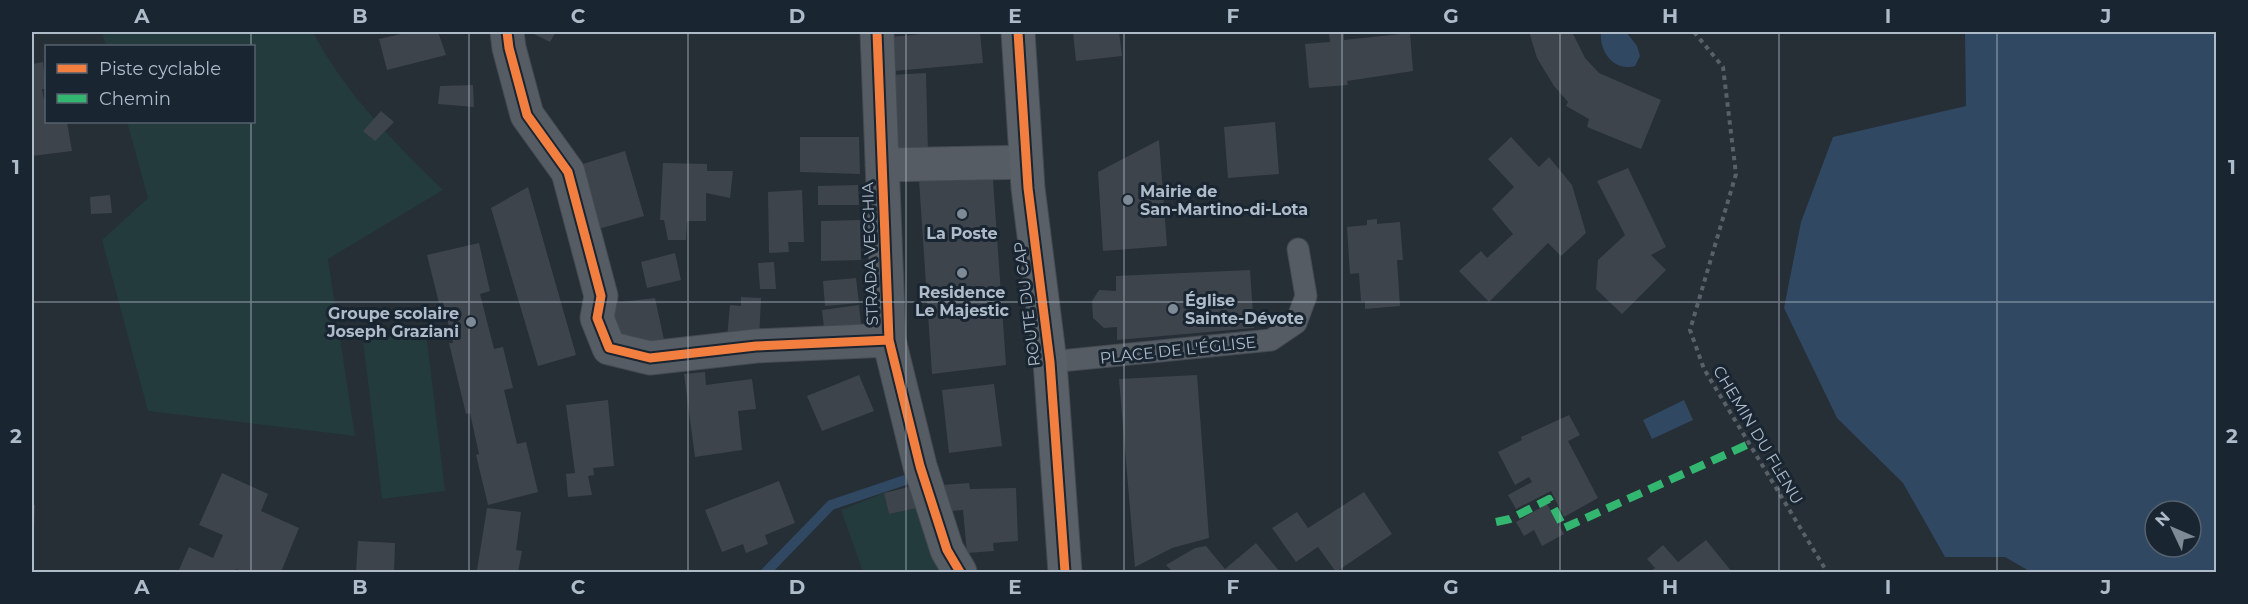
<svg xmlns="http://www.w3.org/2000/svg" width="2248" height="604" viewBox="0 0 2248 604" font-family="Montserrat,sans-serif">
<style>
.green{fill:#233b3c}
.water{fill:#304862;fill-rule:evenodd}
.lines{fill:none;stroke-linecap:round;stroke-linejoin:round}
.stream{stroke:#304862;stroke-width:10}
.building{fill:#3e444c}
.lane-casing{stroke:#444a50;stroke-width:23}
.street-casing{stroke:#444a50;stroke-width:35}
.secondary-casing{stroke:#444a50;stroke-width:35}
.path{stroke:#586168;stroke-width:4;stroke-dasharray:4.5 4.5;stroke-linecap:butt}
.lane{stroke:#565c64;stroke-width:21}
.street{stroke:#565c64;stroke-width:33}
.secondary{stroke:#5a6068;stroke-width:33}
.quiet{stroke:#33b770;stroke-width:8;stroke-dasharray:15 8;stroke-linecap:butt}
.cycleway-casing{stroke:#192531;stroke-width:13}
.cycleway{stroke:#f27e40;stroke-width:9}
.grid{fill:none;stroke:#aebbc9;stroke-width:1.5;stroke-opacity:0.55}
.poi-dot{fill:#7e8a96;stroke:#192531;stroke-width:2}
.labels{text-anchor:middle;dominant-baseline:central;stroke-width:6;stroke-linejoin:round;paint-order:stroke}
.poi-label{font-size:16px;font-weight:bold;fill:#aebbc9;stroke:#192531;text-anchor:start}
.street-label{font-size:16px;fill:#aebbc9;stroke:#192531}
.neatline{fill:none;stroke:#aebbc9;stroke-width:2}
.grid-label{font-size:20px;text-anchor:middle;font-weight:bold;fill:#aebbc9}
</style>
<rect width="100%" height="100%" fill="#262e36"/>
<path class="green" d="M102 32H313C345 93 393 141 443 190L328 259 355 436 148 411 102 240 148 198 127 122H254V46H106Z
M426 332 445 491 382 499 363 340Z
M884 493 889 514 922 507 917 514 941 572H863L841 510Z"/>
<path class="water" d="M1601 32 1627 33 1637 46 1640 56 1635 66C1614 72 1599 52 1601 32Z
M1965 32H2216V572H2031L2005 557H1945L1903 483 1837 418 1784 308 1801 222 1833 137 1966 106ZM2155 511H2191V547H2155Z
M1684 400 1693 420 1652 439 1643 420Z"/>
<g class="lines">
<path class="stream" d="M766 572 831 505 914 477"/>
</g>
<path class="building" d="M410 32H438L446 55 387 70 379 39Z
M530 32H556L550 42Z
M942 32H980L983 63 894 71 891 37Z
M1073 32H1119L1122 56 1076 61Z
M1344 32V40L1410 33 1413 71 1347 81 1348 85 1309 88 1305 44 1330 42 1329 33Z
M1529 32H1572L1585 58 1599 73 1661 100 1641 149 1587 127 1589 119 1566 106 1568 102 1554 86 1537 58Z
M43 62 46 89H42L44 100 46 99V122H67L72 151 32 156V64Z
M926 73 928 153 892 152 891 75Z
M473 85 474 107 438 104 440 86Z
M381 111 394 122 375 141 363 131Z
M1275 122 1279 174 1228 178 1224 127Z
M800 137H859L860 174 800 172Z
M1511 137 1539 167 1549 157 1572 185 1586 233 1561 256 1548 243 1489 302 1459 271 1481 251 1487 258 1513 234 1492 209 1514 187 1488 159Z
M1159 140 1167 246 1103 251 1098 172Z
M625 151 644 216 595 230 576 166Z
M663 163 707 164V171H733L730 198 706 193V221H687L686 240H668L664 220H660Z
M1628 168 1666 247 1651 255 1666 270 1622 314 1596 289 1598 260 1625 235 1597 181Z
M919 180H993L1006 365 932 374Z
M858 185 859 205H818V186Z
M528 187 576 355 538 366 491 208Z
M802 190 804 242H788L789 252 769 253 768 192Z
M110 195 112 213 91 214 90 197Z
M1377 219V224L1400 222 1403 260H1397L1400 306 1365 309V301H1361L1359 273 1350 274 1347 227 1367 225V220Z
M860 220 861 260 821 261V221Z
M479 243 490 291 480 294 494 349 503 347 513 388 504 390 517 444 526 442 538 492 488 505 476 455 479 454 470 413 466 414 449 343H453L443 302 439 303 427 255Z
M675 253 681 280 647 288 641 262Z
M774 262 776 289H760L758 263Z
M1250 270 1254 328 1117 340V327L1104 328 1093 318 1092 301 1099 290 1116 291V276Z
M856 278 859 303 825 306 823 281Z
M741 297 761 298 759 340 727 338 730 305 741 306Z
M655 298 664 340 626 341 615 325 613 303Z
M859 305 862 333 825 337 822 310Z
M705 372 706 385 752 379 756 409 738 411 742 450 695 457 684 374Z
M859 375 874 411 822 431 807 396Z
M1197 375 1209 538 1172 548 1135 567 1119 379Z
M994 384 1002 446 949 453 942 390Z
M608 400 614 466 593 468 594 475 588 476 592 495 568 497 566 474 575 473 566 405Z
M1569 415 1580 435 1568 441 1598 498 1564 517 1551 491 1516 509 1508 495 1532 482 1529 477 1515 485 1498 452 1522 440 1521 437Z
M222 473 268 494 261 511 299 528 281 572H244L236 569 234 572H178L189 547 213 558 223 535 199 525Z
M779 481 795 523 765 535 768 544 746 553 743 544 722 552 705 510Z
M969 483 970 489 1016 488 1018 541 993 543 994 551 967 553 963 510 951 511 943 485Z
M917 485 922 507 889 514 884 493Z
M1364 492 1392 534 1336 572 1318 547 1296 562 1272 528 1297 512 1308 528Z
M1547 504 1564 534 1542 546 1534 530 1524 536 1516 522Z
M32 505H35L33 552H32Z
M487 508 521 512 516 550 522 551 518 572 477 570Z
M1706 540 1732 572H1649L1655 568 1647 559 1663 545 1678 562Z
M358 541 395 543 394 572H356Z
M1256 543 1280 572H1173L1166 565 1195 548 1206 546 1225 569Z"/>
<g class="lines">
<defs>
<path id="lane" d="M1050 362 1271 340 1296 323 1306 296 1298 249"/>
<path id="street" d="M507 32 509 48 527 115 568 172 601 296 597 318 609 348 650 358 756 346 889 340
M877 32 889 340 920 466 947 550 960 572
M882 165 1026 162"/>
<path id="secondary" d="M1018 32 1028 188 1050 362 1065 572"/>
</defs>
<use href="#lane" class="lane-casing"/>
<use href="#street" class="street-casing"/>
<use href="#secondary" class="secondary-casing"/>
<path class="path" d="M1694 32 1723 67 1736 174 1690 330 1704 369 1827 572"/>
<use href="#lane" class="lane"/>
<use href="#street" class="street"/>
<use href="#secondary" class="secondary"/>
<path class="quiet" d="M1496 522 1510 519 1549 499 1564 528 1749 444"/>
<defs>
<path id="cycleway" d="M507 32 509 48 527 115 568 172 601 296 597 318 609 348 650 358 756 346 889 340
M877 32 889 340 920 466 947 550 960 572
M1018 32 1028 188 1050 362 1065 572"/>
</defs>
<use href="#cycleway" class="cycleway-casing"/>
<use href="#cycleway" class="cycleway"/>
</g>
<path class="grid" d="M251 32V46M469 32V572M688 32V572M906 32V572M1124 32V572M1342 32V572M1560 32V572M1779 32V572M1997 32V572M251 122V572M32 302H2216"/>
<g class="poi-dot">
<circle cx="1128" cy="200" r="6"/>
<circle cx="962" cy="214" r="6"/>
<circle cx="962" cy="273" r="6"/>
<circle cx="1173" cy="309" r="6"/>
<circle cx="471" cy="322" r="6"/>
</g>
<g class="labels">
<g class="poi-label">
<text x="1140" y="191">Mairie de<tspan x="1140" dy="18">San-Martino-di-Lota</tspan></text>
<text x="962" y="233" text-anchor="middle">La Poste</text>
<text x="962" y="292" text-anchor="middle">Residence<tspan x="962" dy="18">Le Majestic</tspan></text>
<text x="1185" y="300">Église<tspan x="1185" dy="18">Sainte-Dévote</tspan></text>
<text x="459" y="313" text-anchor="end">Groupe scolaire<tspan x="459" dy="18">Joseph Graziani</tspan></text>
</g>
<g class="street-label">
<text transform="translate(870 254) rotate(-92)">STRADA VECCHIA</text>
<text transform="translate(1027 304) rotate(-97)">ROUTE DU CAP</text>
<text transform="translate(1178 350) rotate(-6)">PLACE DE L'ÉGLISE</text>
<text transform="translate(1758 435) rotate(59)">CHEMIN DU FLENU</text>
</g>
</g>
<rect width="2248" height="604" fill="none" stroke="#192531" stroke-width="66"/>
<rect x="45" y="45" width="210" height="78" fill="#192531" stroke="#55616e" stroke-width="1.5"/>
<rect x="57" y="64" width="30" height="9" fill="#f27e40" stroke="#55616e" stroke-width="1.5"/>
<text x="99" y="75" font-size="18" fill="#aebbc9">Piste cyclable</text>
<rect x="57" y="94" width="30" height="9" fill="#33b770" stroke="#55616e" stroke-width="1.5"/>
<text x="99" y="105" font-size="18" fill="#aebbc9">Chemin</text>
<g transform="translate(2173 529) rotate(314)"><circle r="28" fill="#192531" stroke="#55616e" stroke-width="1.5"/>
<path d="M0-4.5L10 22L0 15L-10 22Z" fill="#7e8a96"/>
<text y="-9" font-size="16" font-weight="bold" text-anchor="middle" fill="#aebbc9">N</text>
</g>
<rect x="33" y="33" width="2182" height="538" class="neatline"/>
<g class="grid-label">
<text x="142" y="23">A</text>
<text x="360" y="23">B</text>
<text x="578" y="23">C</text>
<text x="797" y="23">D</text>
<text x="1015" y="23">E</text>
<text x="1233" y="23">F</text>
<text x="1451" y="23">G</text>
<text x="1670" y="23">H</text>
<text x="1888" y="23">I</text>
<text x="2106" y="23">J</text>
<text x="16" y="174">1</text>
<text x="2232" y="174">1</text>
<text x="16" y="443">2</text>
<text x="2232" y="443">2</text>
<text x="142" y="594">A</text>
<text x="360" y="594">B</text>
<text x="578" y="594">C</text>
<text x="797" y="594">D</text>
<text x="1015" y="594">E</text>
<text x="1233" y="594">F</text>
<text x="1451" y="594">G</text>
<text x="1670" y="594">H</text>
<text x="1888" y="594">I</text>
<text x="2106" y="594">J</text>
</g>
</svg>
